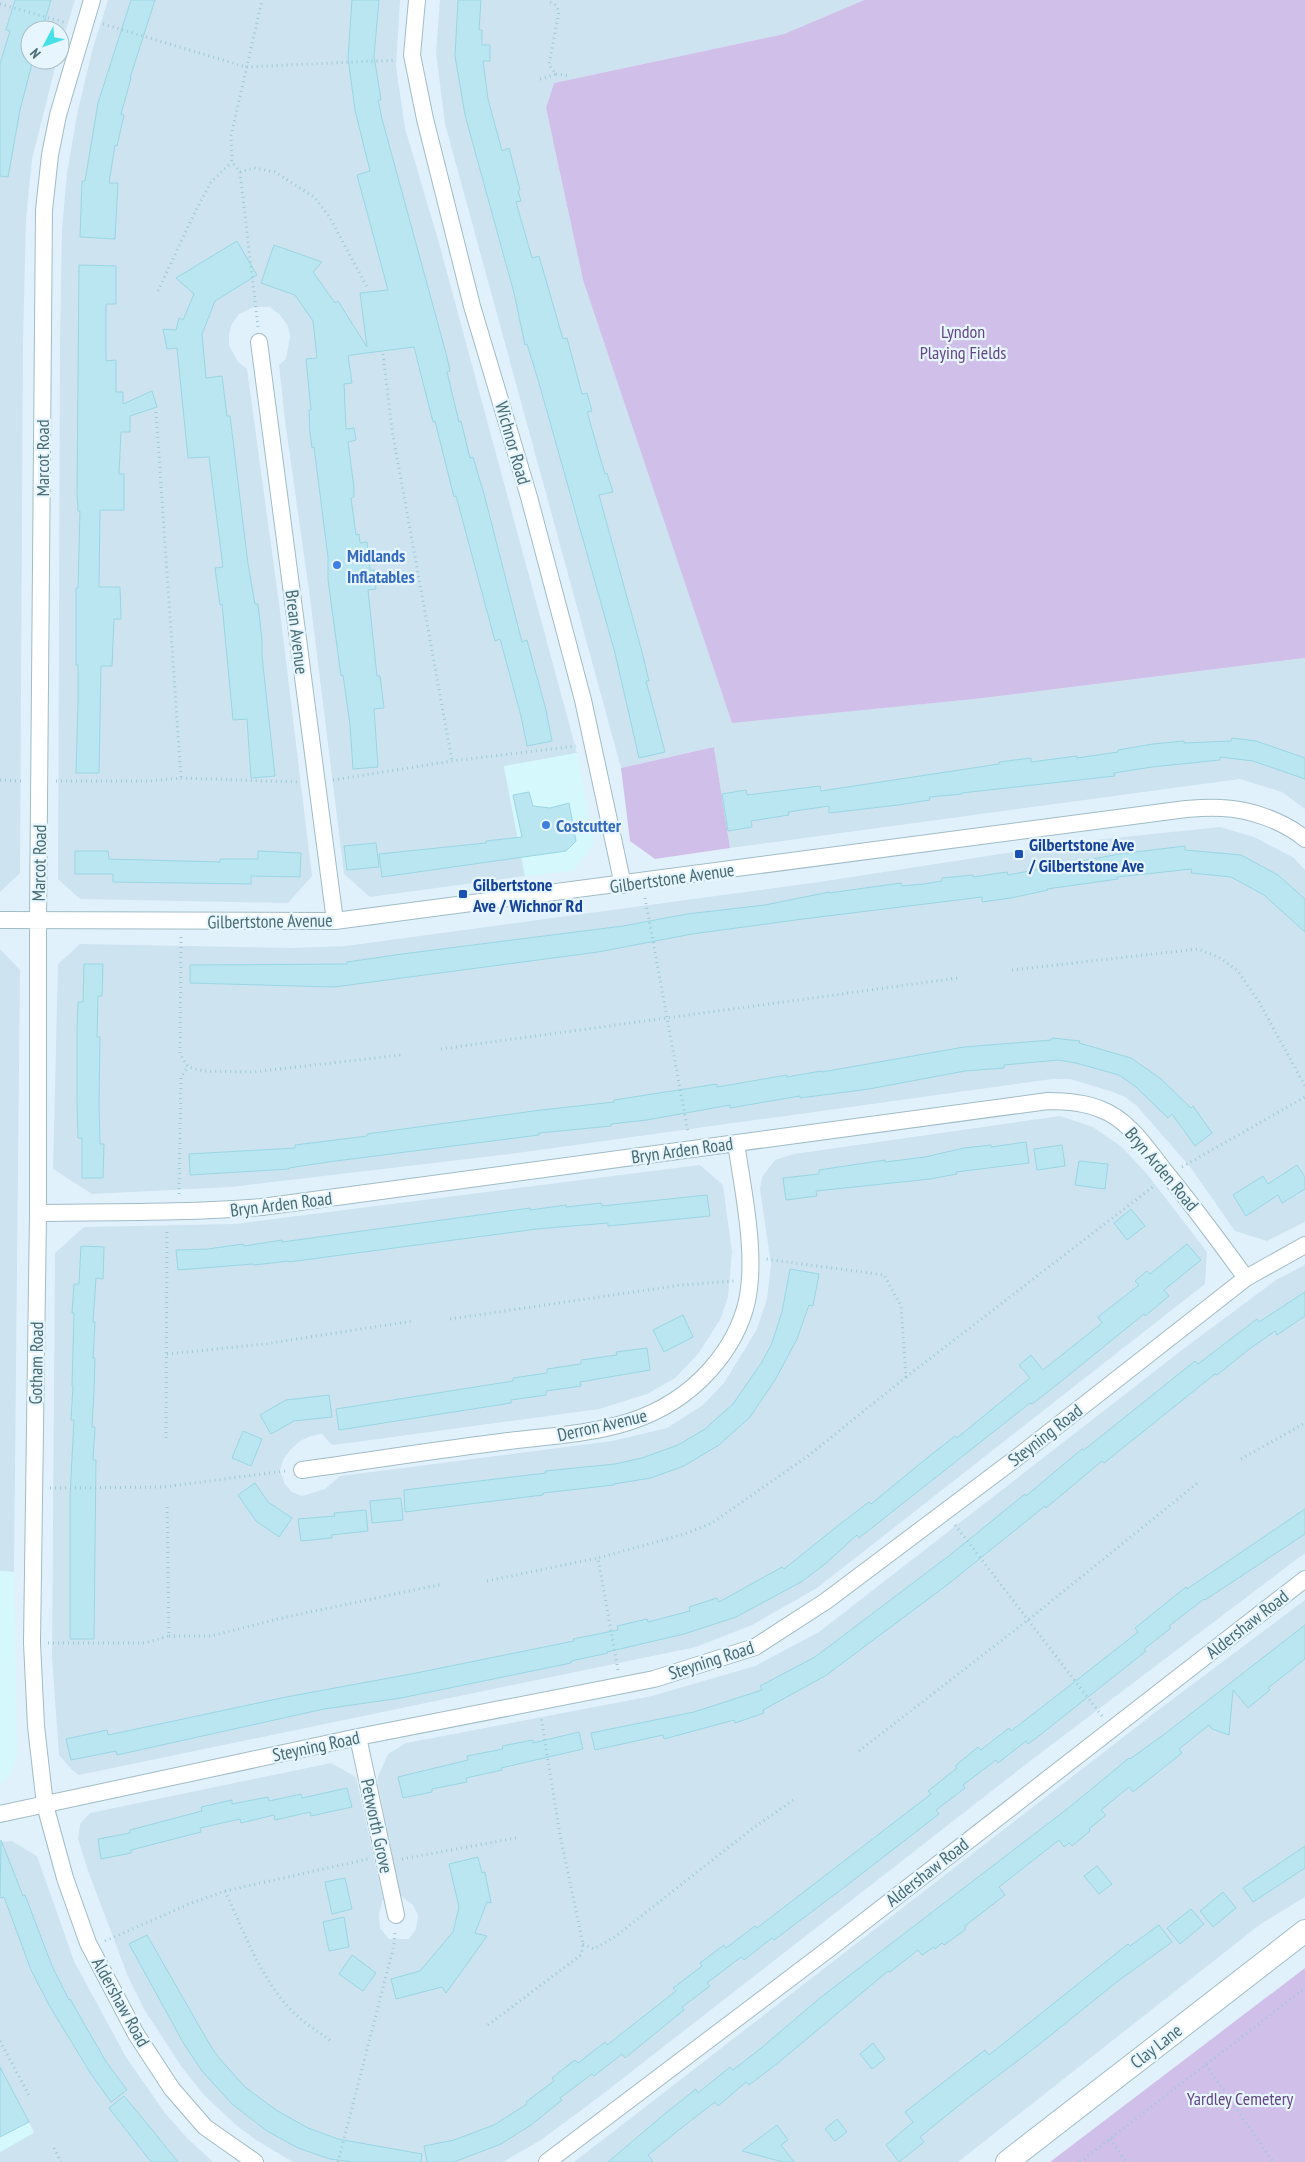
<svg xmlns="http://www.w3.org/2000/svg" width="1305" height="2162" viewBox="0 0 1305 2162" font-family="'PT Sans Narrow',sans-serif">
<style>
.residential{fill:#cde3f0}
.commercial{fill:#d4f8fc}
.green{fill:#d0c0e9}
.building{fill:#b9e6f1;stroke:#99d6e3}
.lines{fill:none;stroke-linecap:round;stroke-linejoin:round}
.street-casing{stroke:#a0bcc5;stroke-width:18}
.secondary-casing{stroke:#9fbec9;stroke-width:24}
.path{stroke:#9ccad5;stroke-width:3;stroke-dasharray:1 4;stroke-linecap:butt}
.street{stroke:#fff;stroke-width:16}
.secondary{stroke:#fff;stroke-width:22}
.shop-dot{fill:#3f7fe0;stroke:#e7f5ff;stroke-width:2}
.transit-dot{fill:#1a4fb4;stroke:#e7f5ff;stroke-width:2}
.labels{text-anchor:middle;dominant-baseline:central;stroke-width:4.5;stroke-linejoin:round;paint-order:stroke}
.park-label{font-size:18px;fill:#654684;stroke:#e7f5ff}
.street-label{font-size:18px;fill:#486c72;stroke:#e7f5ff}
.shop-label{font-size:18px;font-weight:bold;fill:#366cbe;stroke:#e7f5ff;text-anchor:start}
.transit-label{font-size:18px;font-weight:bold;fill:#164399;stroke:#e7f5ff;text-anchor:start}
</style>
<rect width="100%" height="100%" fill="#e1f1fc"/>
<path class="residential" d="M0 0H75L60 49V30H30V60H57L32 159 26 220 23 344 20 873 0 892Z
M108 0H400L396 66 405 128 439 243 577 753 504 767 525 876 370 897 344 874 310 598 285 421 279 365 286 359 290 337 288 326 280 315 270 307H254L239 314 232 324 229 334V345L238 362 247 369 279 603 312 876 288 903 80 899 58 879 60 343 62 229 67 173 77 115 92 51Z
M440 0H864L784 34 554 83 546 108 583 280 732 722 975 699 1305 658V809L1282 792 1240 779 730 848 714 747 621 768 445 124 436 52Z
M1220 827 1254 837 1294 858 1305 870V1222L1267 1241 1235 1231 1191 1168 1136 1105 1125 1097 1113 1092 1070 1079H1052L510 1154 231 1187 92 1194 53 1169 58 964 80 944 291 948 346 946 819 882 1085 841Z
M0 949 20 970 14 1572 0 1571Z
M1060 1116 1093 1127 1122 1147 1147 1174 1207 1252 1205 1284 817 1588 752 1625 696 1647 79 1775 71 1769 59 1755 52 1658 55 1253 84 1227 235 1224 700 1165 723 1185 732 1252 728 1297 720 1320 698 1354 675 1378 647 1394 599 1409 349 1443 332 1445 322 1434 311 1436 300 1441 290 1450 283 1460 280 1471 285 1484 292 1492 302 1496 325 1489 340 1476 612 1441 667 1428 703 1405 724 1383 757 1329 767 1299 771 1264 760 1189 762 1177 775 1160 794 1154Z
M1305 1265V1553L1034 1758 599 2097 541 2140 503 2162H293L256 2140 236 2125 204 2095 181 2066 144 2009 129 1979 88 1871 78 1839 80 1824 90 1813 331 1763 356 1777 383 1899 379 1914 380 1928 389 1939H409L416 1929 418 1915 413 1905 400 1895 377 1779 388 1754 406 1743 652 1696 755 1666 819 1632 1182 1350 1276 1280Z
M1305 1600V1897L1262 1923 958 2162H574L1157 1711Z
M12 1841 37 1856 74 1961 126 2057 165 2113 187 2138 213 2162H0V2152L34 2132 0 2068V1842Z"/>
<path class="commercial" d="M577 753 594 844 573 871 525 876 504 766Z
M0 1571 14 1572 17 1755 10 1775 0 1785Z
M0 2068 34 2133 0 2152Z"/>
<path class="green" d="M864 0H1305V658L975 699 732 723 583 280 546 108 554 83 784 34Z
M714 747 730 848 655 859 630 841 621 768Z
M1305 1968V2162H1050Z"/>
<path class="building" d="M15 0H51L42 30H30V60H33L20 110 8 177 0 176V64L10 31 6 30Z
M131 0H155L130 78H131L121 114 124 115 117 146 115 145 109 183H118L115 239 80 237 82 181H85L98 103Z
M352 0H379L374 56 381 100H378L382 119 447 357 450 371 447 372 459 422 461 421 470 458 473 457 484 494 522 642 527 640 546 710 552 741 527 746 521 716 500 639 495 641 456 496 454 497 435 421 433 422 414 347 351 355 348 356 352 383 344 384 346 429 354 428 356 440 348 442 354 488V497L351 498 356 535 359 534 360 543 367 542 370 570H374L376 589 368 590 377 676H380L384 708 374 709 378 767 353 769 350 725 343 675 341 676 328 580V557L314 447 312 448 310 433 309 410H311L306 359 317 358 313 321 295 295 261 283 274 245 322 262 313 272 335 303 338 301 367 347 360 293 388 290 357 175 370 171 355 110 348 58Z
M458 0H481L479 30H482V45H490V61H483L488 99 502 151 509 148 520 190 518 191 521 201 516 202 532 258 539 256 563 339 567 338 582 394 587 393 592 411 587 412 605 474 607 473 613 492 599 495 642 652 649 681H646L665 752 639 758 615 653 539 383 527 344 525 345 514 293 465 115 455 56Z
M237 241 257 275 215 301 202 334 206 378 222 376 227 416H230L248 564 255 604H258L262 640V656L275 776 251 778 247 719 233 720 222 604 220 605 215 568 223 567 209 457 188 458 177 348 167 349 163 329 176 330 179 318 183 320 194 294 176 278Z
M79 265 116 266V304H106V361L116 360V392H123V404L152 391 157 407 130 416V432H121L119 474H124V510H100L99 587H120L121 619H114L112 666H101L99 773H76L78 702V665H76V588H78L80 511H78L77 493Z
M1232 738 1256 741 1305 758V779L1253 761 1220 757V760L1152 767 1114 773 1115 776 962 793V794L929 797 930 800 898 805 829 813V806L788 812 789 815 751 821 752 827 728 831 722 794 746 790 747 795 820 786 821 791 999 764V762L1031 758V762L1077 756V758L1118 752V750L1153 744 1184 741V743L1231 741Z
M529 792 533 806 550 808 569 803 576 841 566 851 382 877 379 854 486 843V841L522 837 513 795Z
M376 843 379 867 347 870 344 846Z
M1185 846V850L1241 855 1278 875 1305 899V932L1264 895 1231 877 1191 873 1192 869 1117 877 1118 879 1047 889 1048 890 1011 898 982 902V897L803 919 692 934 598 952 334 987 190 983V965L347 964V962L402 954 623 926 687 914 765 905 829 892V893L901 883 902 886 924 884 942 881V878L973 875V877L1007 872 1008 875 1119 854Z
M75 851H108L109 859 220 862V859H258V851L301 853 300 877 251 876V884L113 882V874H75Z
M84 964H103L102 996H98L97 1037H100L99 1104 100 1144H104L103 1178H82V1138H78L77 1100V1030L78 1002H83Z
M1052 1038 1080 1041 1079 1043 1131 1058 1161 1079 1191 1108 1193 1106 1212 1133 1195 1146 1172 1114 1168 1118 1136 1087 1119 1075 1076 1063 1058 1060 1004 1065V1068L965 1071 869 1089 800 1098V1096L730 1108V1105L647 1120 611 1124V1126L539 1133V1135L328 1162 289 1168V1169L190 1175 189 1154 295 1148V1145L367 1136V1134L541 1110 614 1102V1100L717 1084V1087L787 1075V1077L821 1071 822 1072 964 1047 1051 1040Z
M1026 1142 1029 1163 956 1172 957 1174 930 1179 816 1191 817 1196 786 1200 783 1178 819 1174V1170L885 1160V1162L925 1157 964 1148 991 1145V1147Z
M1062 1145 1065 1166 1037 1170 1034 1149Z
M1079 1161 1108 1164 1105 1189 1075 1185Z
M1297 1165 1305 1177V1189L1282 1203 1278 1195 1246 1216 1233 1195 1263 1176 1268 1184Z
M707 1195 710 1216 608 1226V1223L537 1229 289 1262V1261L254 1265 253 1264 178 1270 176 1250 208 1249 243 1244 244 1246 282 1240V1242L530 1208V1210L566 1205V1207L601 1203 602 1206Z
M1131 1209 1145 1226 1127 1240 1114 1223Z
M1187 1244 1201 1260 1164 1290 1169 1296 1145 1316 1144 1314 1059 1383 1032 1404 1030 1403 859 1538 857 1535 825 1564 801 1582 736 1617 684 1634 607 1652 608 1653 571 1661V1663L401 1698 324 1709 117 1755 116 1751 71 1760 66 1739 107 1730 108 1735 286 1697 411 1674 574 1641 573 1639 618 1630 617 1626 647 1619 648 1622 690 1611 689 1607 717 1598 719 1602 782 1567 784 1569 840 1524 869 1502 871 1504 927 1458 955 1436 957 1438 1030 1378 1019 1365 1031 1355 1043 1370 1102 1323 1098 1317 1139 1285 1135 1281 1147 1271 1150 1274Z
M81 1246 104 1247 103 1279 96 1278 93 1322H95L93 1358H95L94 1392 92 1427H95L93 1460H96L94 1639H70V1496L74 1420H71L73 1386H72L74 1313H72L74 1284H79Z
M790 1269 819 1274 813 1306 809 1305 797 1339 775 1380 750 1417 719 1445 684 1466 651 1478 614 1484V1485L543 1493V1495L405 1512 404 1490 546 1473 545 1471 615 1464 642 1458 678 1445 705 1429 733 1404 762 1362 772 1343 782 1312Z
M1305 1292V1316L1277 1335 1275 1331 1248 1350 1217 1375 1215 1374 1104 1463 1102 1461 1046 1508 1045 1506 947 1585 825 1676 763 1710 764 1713 735 1723 734 1720 664 1739 663 1735 595 1750 591 1733 694 1712 762 1690 760 1686 815 1657 950 1555 1025 1494 1026 1496 1082 1449 1084 1450 1195 1361 1198 1364 1257 1319 1259 1322Z
M683 1315 693 1337 664 1352 653 1330Z
M647 1348 650 1370 580 1382 581 1386 546 1391V1395L511 1400V1403L339 1430 336 1409 513 1381V1378L547 1373V1369L581 1364V1360L617 1355 616 1352Z
M329 1395 332 1417 294 1421 271 1434 260 1415 286 1400Z
M243 1431 262 1439 251 1466 232 1458Z
M255 1483 268 1502 292 1518 279 1537 256 1521 238 1495Z
M401 1498 403 1520 372 1523 370 1501Z
M1305 1509V1534L1205 1600 1204 1599 1169 1626 1171 1628 1144 1649 1146 1651 1040 1735 1028 1744 1026 1741 998 1763 996 1760 963 1785 965 1788 936 1810 939 1814 842 1889 774 1940 772 1938 744 1960 741 1957 707 1983 710 1986 682 2007 684 2010 625 2058 622 2054 594 2076 592 2074 560 2098 562 2100 531 2125 501 2144 454 2162H427L424 2146 454 2140 494 2125 527 2104 526 2102 554 2081 552 2078 563 2069 575 2060 578 2063 605 2042 607 2045 676 1991 673 1988 702 1966 700 1963 724 1945 726 1948 755 1926 757 1928 931 1794 928 1791 957 1768 955 1766 978 1747 981 1750 1009 1728 1011 1731 1068 1687 1138 1632 1135 1628 1186 1587 1187 1589Z
M366 1510 368 1531 331 1535 332 1538 301 1541 298 1519 335 1516 334 1513Z
M1305 1625V1659L1268 1688 1270 1690 1248 1708 1233 1690 1229 1735 1212 1729 1209 1725 1179 1749 1182 1753 1133 1792 1129 1787 1101 1810 1106 1815 1089 1829 1090 1831 1072 1846 1069 1843 1064 1847 1059 1840 999 1887 1005 1895 965 1926V1930L944 1945 942 1943 935 1949 934 1947 922 1955 918 1950 890 1972 888 1971 778 2063 749 2085 746 2082 718 2106 715 2102 685 2125 648 2155 653 2162H608L667 2112 696 2089 698 2093 730 2067 733 2070 760 2049 820 1998 1071 1806 1129 1758 1130 1759 1166 1733Z
M579 1732 583 1749 501 1768 502 1770 466 1778 467 1782 432 1789V1792L403 1798 398 1777 468 1760 467 1756 503 1749 502 1746 533 1740V1743Z
M347 1788 352 1807 311 1816 310 1812 275 1820 274 1815 241 1823 240 1819 200 1828 201 1832 131 1850V1853L101 1859 98 1839 130 1833V1830L202 1811 201 1807 232 1800V1804L268 1797 269 1801 301 1794 302 1798Z
M1 1840 23 1896 25 1895 52 1966 69 2000 70 1999 105 2060 127 2090 111 2102 91 2074 49 2005 31 1970 4 1897 0 1898Z
M1305 1846V1868L1253 1902 1243 1888Z
M478 1857 482 1873 485 1872 491 1903 487 1902 475 1933 487 1936 446 1993 442 1987 396 1999 391 1979 420 1971 453 1932 459 1907 449 1864Z
M1097 1866 1112 1884 1099 1894 1084 1876Z
M345 1878 352 1909 332 1914 325 1882Z
M1223 1892 1236 1908 1213 1927 1200 1911Z
M1191 1909 1204 1924 1180 1944 1167 1928Z
M344 1917 349 1947 329 1951 323 1922Z
M1159 1925 1172 1942 1118 1981 1036 2047 963 2102 920 2137 924 2142 899 2162 886 2145 913 2122 905 2112 985 2050 989 2055 1128 1944 1130 1946Z
M147 1935 210 2045 219 2058 245 2087 276 2110 308 2128 338 2139 422 2154 421 2162H353L330 2159 298 2148 267 2131 232 2104 202 2071 184 2044 129 1944Z
M352 1955 376 1973 363 1991 339 1974Z
M873 2043 885 2059 872 2069 860 2054Z
M0 2067 29 2122 0 2137Z
M124 2096 149 2126 178 2162H151L109 2108Z
M837 2119 847 2132 835 2141 825 2129Z
M777 2125 788 2140 781 2145 794 2162H783L742 2151Z"/>
<g class="lines">
<defs>
<path id="street" d="M92 0 58 115 50 155 44 210 38 921V1213L32 1643 36 1726 45 1805 65 1878 88 1943 136 2034 172 2089 205 2127 255 2162
M417 0 412 55 425 119 472 306 529 497 583 700 623 885
M259 342 335 921
M0 920 335 921 1186 809C1198 808 1210 807 1222 808 1249 809 1284 821 1305 839
M38 1213C113 1212 188 1213 262 1207L1048 1101C1066 1101 1083 1102 1100 1109 1128 1119 1146 1147 1163 1169 1192 1204 1219 1241 1246 1278
M302 1470C366 1461 429 1451 493 1443 574 1432 651 1436 710 1370 727 1351 741 1327 747 1301 757 1254 743 1191 736 1143
M358 1737 396 1915
M0 1814 358 1737 654 1679 755 1647 826 1601 1015 1459 1246 1278 1305 1245
M547 2162 834 1945 1305 1579"/>
<path id="secondary" d="M1007 2162 1305 1931"/>
</defs>
<use href="#street" class="street-casing"/>
<use href="#secondary" class="secondary-casing"/>
<path class="path" d="M0 4 67 23
M103 24 246 67 396 60
M556 74 571 76
M540 79 556 74 549 65 559 11 555 5 547 0
M240 172 254 168 275 172 314 197 329 216 368 289
M158 291 193 216 211 182 232 162
M258 327 240 172 232 162 231 136 262 0
M383 354 392 430 452 761
M156 412 181 778
M0 780 22 781
M333 780 452 761 576 746
M56 781H148L181 778 299 782
M645 898 688 1132
M181 937 180 1054 188 1067 204 1071 253 1072 401 1055
M1012 970 1198 949 1218 957 1237 970 1259 1002 1305 1086
M441 1049 958 978
M1182 1167 1305 1097
M179 1194 181 1077 188 1067
M450 1319 681 1285 734 1281
M167 1354 264 1344 413 1321
M906 1377 1154 1186
M166 1438 167 1229
M1241 1459 1305 1423
M50 1488 164 1487 285 1471
M955 1525 1102 1716
M487 1581 598 1558
M169 1636H211L286 1617 443 1584
M48 1643H145L169 1636 167 1504
M618 1670 598 1558 685 1534 712 1523 808 1456 906 1377 901 1306 884 1275 766 1259
M859 1751 1028 1620 1200 1481
M402 1859 516 1838
M225 1891C244 1932 260 1977 291 2010 303 2022 317 2031 331 2041
M105 1941 194 1902 225 1891 368 1859
M583 1944 594 1949 616 1936 753 1828 795 1799
M488 2025 581 1955 583 1944 560 1835 541 1717
M0 2041 30 2097
M1206 2065 1273 2162
M1110 2139 1126 2162
M54 2148 61 2162
M338 2162 394 1945 395 1931
M1080 2162 1305 1988"/>
<use href="#street" class="street"/>
<use href="#secondary" class="secondary"/>
</g>
<g class="shop-dot">
<circle cx="337" cy="565" r="5"/>
<circle cx="546" cy="825" r="5"/>
</g>
<g class="transit-dot">
<rect x="1014" y="849" width="10" height="10" rx="2.5"/>
<rect x="458" y="889" width="10" height="10" rx="2.5"/>
</g>
<g class="labels">
<g class="park-label">
<text x="963" y="331">Lyndon<tspan x="963" dy="21">Playing Fields</tspan></text>
<text x="1240" y="2098">Yardley Cemetery</text>
</g>
<g class="street-label">
<text transform="translate(513 443) rotate(74)">Wichnor Road</text>
<text transform="translate(42 458) rotate(-90)">Marcot Road</text>
<text transform="translate(297 632) rotate(83)">Brean Avenue</text>
<text transform="translate(39 863) rotate(-89)">Marcot Road</text>
<text transform="translate(672 878) rotate(-8)">Gilbertstone Avenue</text>
<text transform="translate(270 921) rotate(-1)">Gilbertstone Avenue</text>
<text transform="translate(682 1150) rotate(-8)">Bryn Arden Road</text>
<text transform="translate(1162 1169) rotate(50)">Bryn Arden Road</text>
<text transform="translate(281 1204) rotate(-7)">Bryn Arden Road</text>
<text transform="translate(36 1363) rotate(-89)">Gotham Road</text>
<text transform="translate(602 1425) rotate(-13)">Derron Avenue</text>
<text transform="translate(1045 1435) rotate(-38)">Steyning Road</text>
<text transform="translate(1247 1624) rotate(-38)">Aldershaw Road</text>
<text transform="translate(711 1660) rotate(-18)">Steyning Road</text>
<text transform="translate(316 1746) rotate(-12)">Steyning Road</text>
<text transform="translate(377 1826) rotate(78)">Petworth Grove</text>
<text transform="translate(927 1872) rotate(-38)">Aldershaw Road</text>
<text transform="translate(121 2002) rotate(61)">Aldershaw Road</text>
<text transform="translate(1156 2046) rotate(-38)">Clay Lane</text>
</g>
<g class="shop-label">
<text x="347" y="555">Midlands<tspan x="347" dy="21">Inflatables</tspan></text>
<text x="556" y="825">Costcutter</text>
</g>
<g class="transit-label">
<text x="1029" y="844">Gilbertstone Ave<tspan x="1029" dy="21">/ Gilbertstone Ave</tspan></text>
<text x="473" y="884">Gilbertstone<tspan x="473" dy="21">Ave / Wichnor Rd</tspan></text>
</g>
</g>
<g transform="translate(45 45) rotate(229)"><circle r="24" fill="#e7f5ff" stroke="#a7bec7"/>
<path d="M0-4L9 19L0 12L-9 19Z" fill="#46e1e6"/>
<text y="-8" font-size="14" font-weight="bold" text-anchor="middle" fill="#486c72">N</text>
</g>
</svg>
